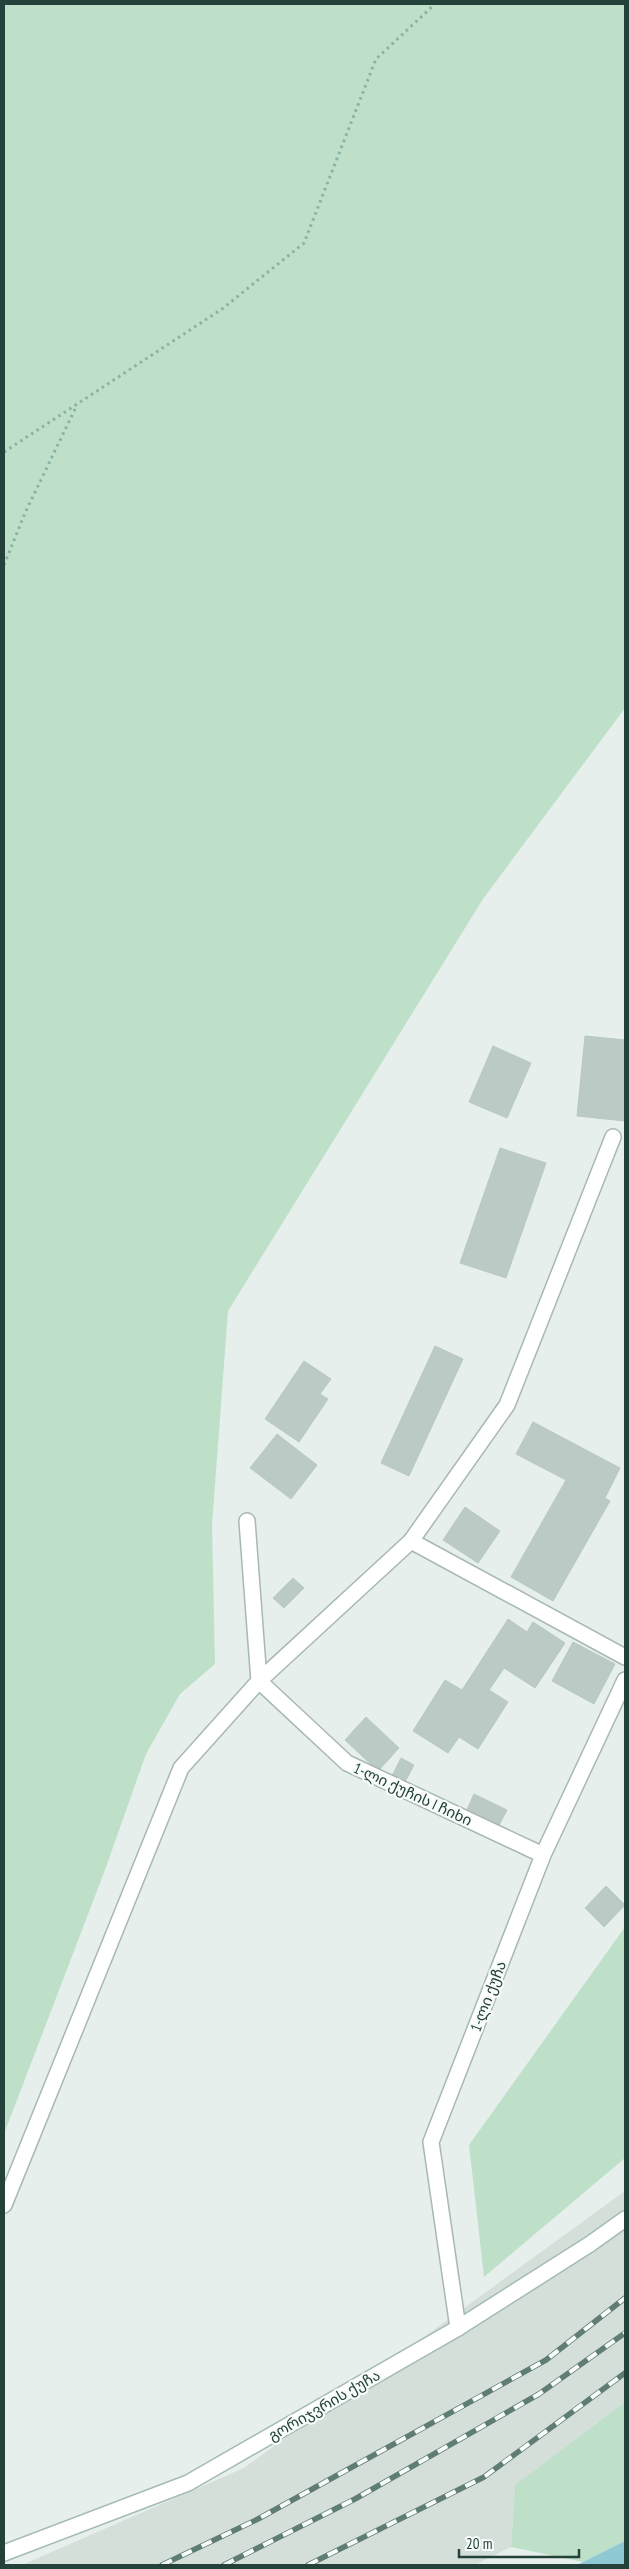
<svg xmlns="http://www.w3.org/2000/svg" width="629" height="2569" viewBox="0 0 629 2569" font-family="'PT Sans Narrow','Noto Sans Georgian',sans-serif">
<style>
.built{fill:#d4dfda}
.green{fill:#bfe0c8}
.water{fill:#8ec9d4}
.building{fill:#bbcac4;stroke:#b8c9c2}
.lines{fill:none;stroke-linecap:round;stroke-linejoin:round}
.lane-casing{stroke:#a8b8b2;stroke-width:18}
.street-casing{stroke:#a8b8b2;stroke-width:18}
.secondary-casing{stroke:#a4bbb3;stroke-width:18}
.path{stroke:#86b3a5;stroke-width:3;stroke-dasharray:2.5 4;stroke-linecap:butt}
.lane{stroke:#fff;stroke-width:15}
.street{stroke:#fff;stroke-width:15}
.secondary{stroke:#fff;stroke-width:15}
.rail-casing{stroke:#5f7d75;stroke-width:5.5}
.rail{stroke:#f7fbf9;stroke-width:4;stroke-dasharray:11;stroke-linecap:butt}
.labels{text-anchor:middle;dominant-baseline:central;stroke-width:4.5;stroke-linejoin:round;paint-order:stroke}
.street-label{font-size:15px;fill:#24423a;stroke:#f7fbf9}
</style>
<rect width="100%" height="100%" fill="#e6efeb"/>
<path class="built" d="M625 2191V2402L515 2485 511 2547 475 2565H22L244 2468Z"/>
<path class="green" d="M4 4H625V708L483 899 228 1311 212 1525 215 1664 180 1694 146 1754 105 1870 4 2134Z
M625 1927V2158L484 2277 469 2145Z
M625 2402V2541L583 2562 511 2547 515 2485Z"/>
<path class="water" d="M625 2541V2565H577Z"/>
<path class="building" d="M585 1036 625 1040V1121L577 1116Z
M493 1046 531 1063 507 1118 469 1102Z
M500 1148 546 1163 506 1278 460 1263Z
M435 1346 463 1359 409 1476 381 1463Z
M304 1361 331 1379 320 1394 328 1399 299 1442 265 1419Z
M533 1422 620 1468 605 1498 610 1501 553 1601 511 1577 566 1480 516 1454Z
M277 1434 317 1465 291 1499 250 1468Z
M465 1507 500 1531 478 1563 443 1540Z
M293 1578 304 1588 284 1608 273 1598Z
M508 1619 527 1632 533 1622 565 1643 535 1688 504 1668 498 1677 479 1664Z
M573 1642 615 1664 594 1704 552 1681Z
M479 1664 498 1677 489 1690 508 1702 478 1749 459 1737 448 1753 413 1731 445 1680 462 1690Z
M366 1717 399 1748 378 1771 345 1740Z
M401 1758 414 1765 405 1782 392 1776Z
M474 1794 507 1810 498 1827 466 1812Z
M606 1886 625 1905 604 1927 585 1908Z"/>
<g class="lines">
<defs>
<path id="lane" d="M613 1137 507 1405 411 1541 625 1657"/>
<path id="street" d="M247 1521 259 1681 347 1763 543 1855
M4 2205 181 1768 259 1681 411 1541
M458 2328 431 2142 543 1855 625 1680"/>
<path id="secondary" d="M4 2553 188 2483 458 2328 590 2244 625 2219"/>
</defs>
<use href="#lane" class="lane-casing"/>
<use href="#street" class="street-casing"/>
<use href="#secondary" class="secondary-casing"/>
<path class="path" d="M4 452 222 309 304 243 376 59 435 4
M4 565 25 513 76 407"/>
<use href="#lane" class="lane"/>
<use href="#street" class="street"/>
<use href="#secondary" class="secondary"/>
<defs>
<path id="rail" d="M162 2565 258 2519 546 2360 625 2298
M224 2565 355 2499 539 2394 625 2333
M308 2565 484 2477 625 2373"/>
</defs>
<use href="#rail" class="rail-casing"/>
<use href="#rail" class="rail"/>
</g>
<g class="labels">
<g class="street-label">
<text transform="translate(413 1794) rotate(25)">1-ლი ქუჩის I ჩიხი</text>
<text transform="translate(488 1996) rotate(-69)">1-ლი ქუჩა</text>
<text transform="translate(324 2405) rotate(-30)">გორიჯვრის ქუჩა</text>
</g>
</g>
<rect width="629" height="2569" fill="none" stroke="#24423a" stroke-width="10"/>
<path d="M459 2549v8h120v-8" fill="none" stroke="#24423a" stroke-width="2.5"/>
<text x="466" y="2549" font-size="15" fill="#24423a" stroke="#f7fbf9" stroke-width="4" paint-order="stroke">20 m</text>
</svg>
